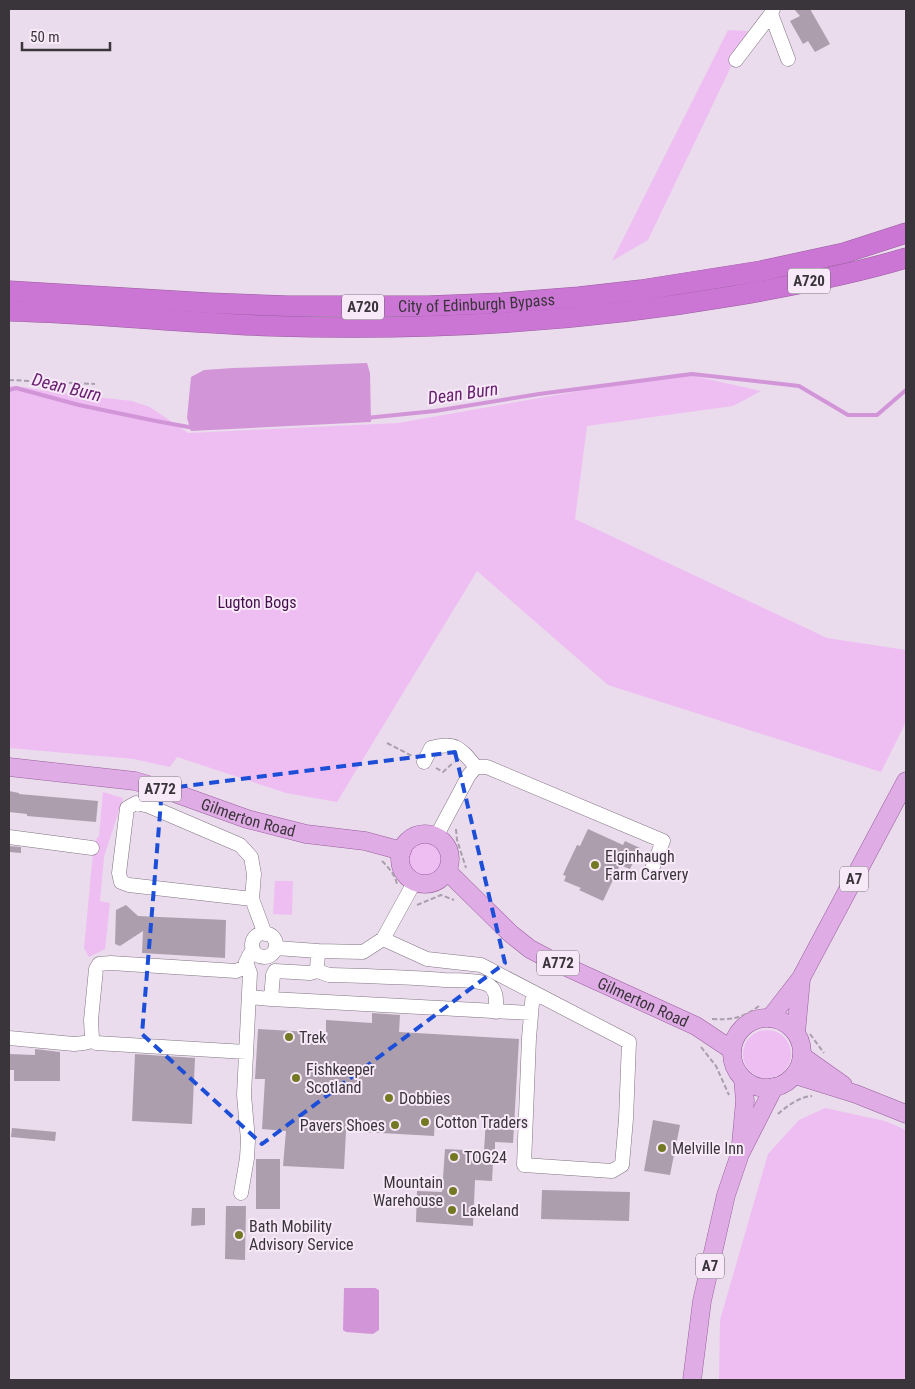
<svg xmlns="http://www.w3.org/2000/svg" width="915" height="1389" viewBox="0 0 915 1389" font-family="'Roboto Condensed',sans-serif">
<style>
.green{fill:#eebef3}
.water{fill:#d295d8}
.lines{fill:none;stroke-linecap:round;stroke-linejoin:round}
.stream{stroke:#d295d8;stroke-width:4}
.building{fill:#ac9ead}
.minor-casing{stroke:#817482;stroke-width:15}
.major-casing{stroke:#985f9e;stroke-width:19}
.highway-casing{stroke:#985f9e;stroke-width:21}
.path{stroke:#a99eab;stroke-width:2;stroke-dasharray:5 2.5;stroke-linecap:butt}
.minor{stroke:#fff;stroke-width:14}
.major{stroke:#e0ace5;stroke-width:18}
.highway{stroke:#cb75d4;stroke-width:20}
.marked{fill:none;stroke:#1d4ed8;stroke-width:4;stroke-dasharray:10 6;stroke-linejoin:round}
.poi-dot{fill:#737923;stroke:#f8e9f9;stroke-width:2}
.labels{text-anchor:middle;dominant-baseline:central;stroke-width:4;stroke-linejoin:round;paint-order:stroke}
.shield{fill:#f8e9f9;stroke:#736b74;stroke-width:1}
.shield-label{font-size:15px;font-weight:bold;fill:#3a353b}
.street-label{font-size:16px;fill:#3a353b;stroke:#f8e9f9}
.park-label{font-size:16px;fill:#450e4c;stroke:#f8e9f9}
.poi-label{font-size:16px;fill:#3a353b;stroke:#f8e9f9;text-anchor:start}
.water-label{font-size:18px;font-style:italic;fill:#692171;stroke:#f8e9f9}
</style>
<rect width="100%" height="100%" fill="#eadcec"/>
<path class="green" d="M728 30 748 31 648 240 612 261Z
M681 373 761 391 733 406 587 426 575 519 827 638 906 650V722L881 772 608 685 477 571 337 802 286 793 177 757 170 767 134 759 9 748V386L23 387 53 392 132 401 150 407 188 433 398 423Z
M103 792 123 798 104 857 100 901 110 903 105 949 89 957 84 948 94 842 99 836Z
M408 859a17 17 0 1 1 34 0a17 17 0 1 1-34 0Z
M275 881H293L292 915 273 914Z
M743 1054a24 24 0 1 1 48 0a24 24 0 1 1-48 0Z
M825 1108 885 1121 906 1130V1380H719L720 1320 768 1154 799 1120Z"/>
<path class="water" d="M367 363 370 373 371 422 191 431 187 418 191 377 204 370 233 368Z
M344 1288H375L379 1290V1330L373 1334 346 1332 343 1330Z"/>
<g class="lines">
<path class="stream" d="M9 390 16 388 79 405 156 421 194 428
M366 418 435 411 539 394 692 374 799 386 848 415H877L906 390"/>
</g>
<path class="building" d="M794 9H810L830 44 815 52 808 41 803 44 790 21 800 16Z
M9 791 19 793V794L98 801 96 822 27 816V814L9 812Z
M588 829 623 845 625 841 640 848 630 869 620 865 603 901 579 890 581 888 564 881 566 876 563 875 567 866 577 845 580 846Z
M9 846 21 847V853L9 852Z
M126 905 138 916 226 920 225 958 142 953 143 931 120 946 115 944 116 910Z
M372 1013 400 1015 399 1032 519 1039 513 1143 495 1142V1163H493L492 1181 475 1180 473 1226 416 1222 417 1191 442 1192 445 1149 484 1151 486 1119 435 1116 434 1136 346 1131 344 1169 283 1166 286 1131 262 1129 265 1079H255L258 1029 326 1033V1020L372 1023Z
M35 1049 60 1052V1081H14V1070H9V1054L35 1055Z
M135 1054 195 1058 192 1124 132 1121Z
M653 1120 680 1125 670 1175 644 1171Z
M12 1128 56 1132 55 1141 11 1137Z
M256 1159H280V1209H256Z
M542 1190 630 1192 629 1221 541 1219Z
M226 1206H246L245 1260 225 1259Z
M192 1208H205V1225L191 1226Z"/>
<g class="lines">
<defs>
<path id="minor" d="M773 9 771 14 788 59
M736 60 771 14
M424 762 431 748C456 741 461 749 476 767
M9 837 92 848
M436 837 469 775 476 767H487L663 841 652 869
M415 881 383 939 363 952 318 951 317 971 329 975C367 976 406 977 445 980 456 980 477 980 487 984 498 989 496 1002 496 1012
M252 899 129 885 121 882 119 873 127 808 136 803 149 806 240 845 251 857 254 874 252 899 265 934
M252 945a12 12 0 1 1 24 0a12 12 0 1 1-24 0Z
M383 939 427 959 481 965 629 1042 626 1119 622 1165 612 1171 524 1165 529 1038 533 992
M276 948 318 951
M249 997 271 999 531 1013
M271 999 273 975 275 971 310 973 317 971
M9 1038 74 1044 84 1043 93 1041
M246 1052 96 1043 92 1039 91 1020 96 969 99 964 111 963 236 971 246 967 247 965
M241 1193 247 1158 248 1140 244 1095 250 973 246 962 250 954 255 953"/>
<g id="major">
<path id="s1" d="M9 767 135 781 169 791 247 819 306 834 365 841 402 851"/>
<circle cx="425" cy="859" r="25"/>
<path id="s2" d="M447 871 511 934 530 949 549 959 696 1026 732 1050"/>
<path d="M770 1018 801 978 906 781"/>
<circle cx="767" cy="1053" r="35"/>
<path d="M796 1033 801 979"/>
<path d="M802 1056 843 1085"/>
<path d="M795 1075 856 1094 906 1114"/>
<path d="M741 1144 745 1101 743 1079"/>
<path d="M692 1380 702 1301 726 1195 740 1154 774 1087"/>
</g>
<g id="highway">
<path id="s3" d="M9 291 209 303 288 306H428L502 303 579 297 641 290 761 271 844 253 906 233"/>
<path d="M9 311C97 313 184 323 272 326 426 331 581 322 733 296 791 286 850 275 906 258"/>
</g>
</defs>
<use href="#minor" class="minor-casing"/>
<use href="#major" class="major-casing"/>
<use href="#highway" class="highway-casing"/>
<path class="path" d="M9 380 95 384
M387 743 412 756
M436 768 443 772 454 762
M456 829 457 840 466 868
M401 836 425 828
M382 861C389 868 397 877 397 886
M417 905 441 895 454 900
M712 1019C732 1020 743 1018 759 1006
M810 1034 824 1053
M701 1047 716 1066 729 1095
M778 1114C787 1106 799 1097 812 1096"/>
<use href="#minor" class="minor"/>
<use href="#major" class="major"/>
<use href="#highway" class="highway"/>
</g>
<path class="marked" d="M455 752 505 963 262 1144 142 1034 162 789Z"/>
<g class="poi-dot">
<circle cx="595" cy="865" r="5"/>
<circle cx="289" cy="1037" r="5"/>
<circle cx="296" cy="1078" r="5"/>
<circle cx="389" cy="1098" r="5"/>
<circle cx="425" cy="1122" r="5"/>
<circle cx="395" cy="1125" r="5"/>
<circle cx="662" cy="1148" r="5"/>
<circle cx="454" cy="1157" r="5"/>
<circle cx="453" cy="1191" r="5"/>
<circle cx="452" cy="1210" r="5"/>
<circle cx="239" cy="1235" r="5"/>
</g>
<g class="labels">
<g class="shield">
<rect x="788" y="268.5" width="42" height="25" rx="4"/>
<rect x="342" y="294.5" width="42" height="25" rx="4"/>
<rect x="139" y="776.5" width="42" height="25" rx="4"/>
<rect x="840" y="866.5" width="28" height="25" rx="4"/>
<rect x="537" y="950.5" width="42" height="25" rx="4"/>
<rect x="696" y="1253.5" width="28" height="25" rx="4"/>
</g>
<g class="shield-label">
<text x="809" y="281">A720</text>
<text x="363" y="307">A720</text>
<text x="160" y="789">A772</text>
<text x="854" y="879">A7</text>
<text x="558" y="963">A772</text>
<text x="710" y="1266">A7</text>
</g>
<g class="street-label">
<text stroke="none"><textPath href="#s3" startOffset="468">City of Edinburgh Bypass</textPath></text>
<text stroke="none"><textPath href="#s1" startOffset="246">Gilmerton Road</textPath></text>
<text stroke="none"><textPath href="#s2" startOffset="239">Gilmerton Road</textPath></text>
</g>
<g class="park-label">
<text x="257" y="602">Lugton Bogs</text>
</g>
<g class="poi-label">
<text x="605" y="856">Elginhaugh<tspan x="605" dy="18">Farm Carvery</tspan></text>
<text x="299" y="1037">Trek</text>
<text x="306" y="1069">Fishkeeper<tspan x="306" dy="18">Scotland</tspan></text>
<text x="399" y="1098">Dobbies</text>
<text x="435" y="1122">Cotton Traders</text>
<text x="385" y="1125" text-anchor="end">Pavers Shoes</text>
<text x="672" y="1148">Melville Inn</text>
<text x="464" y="1157">TOG24</text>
<text x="443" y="1182" text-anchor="end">Mountain<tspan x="443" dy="18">Warehouse</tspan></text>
<text x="462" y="1210">Lakeland</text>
<text x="249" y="1226">Bath Mobility<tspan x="249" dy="18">Advisory Service</tspan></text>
</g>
<g class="water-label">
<text transform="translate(67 387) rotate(14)">Dean Burn</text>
<text transform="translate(463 393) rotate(-8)">Dean Burn</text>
</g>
</g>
<rect width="915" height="1389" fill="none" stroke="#3a353b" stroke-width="20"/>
<path d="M22 42v8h88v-8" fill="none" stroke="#3a353b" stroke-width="2.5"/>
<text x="30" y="42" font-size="15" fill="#3a353b" stroke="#f8e9f9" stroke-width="4" paint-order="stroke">50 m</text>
</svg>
